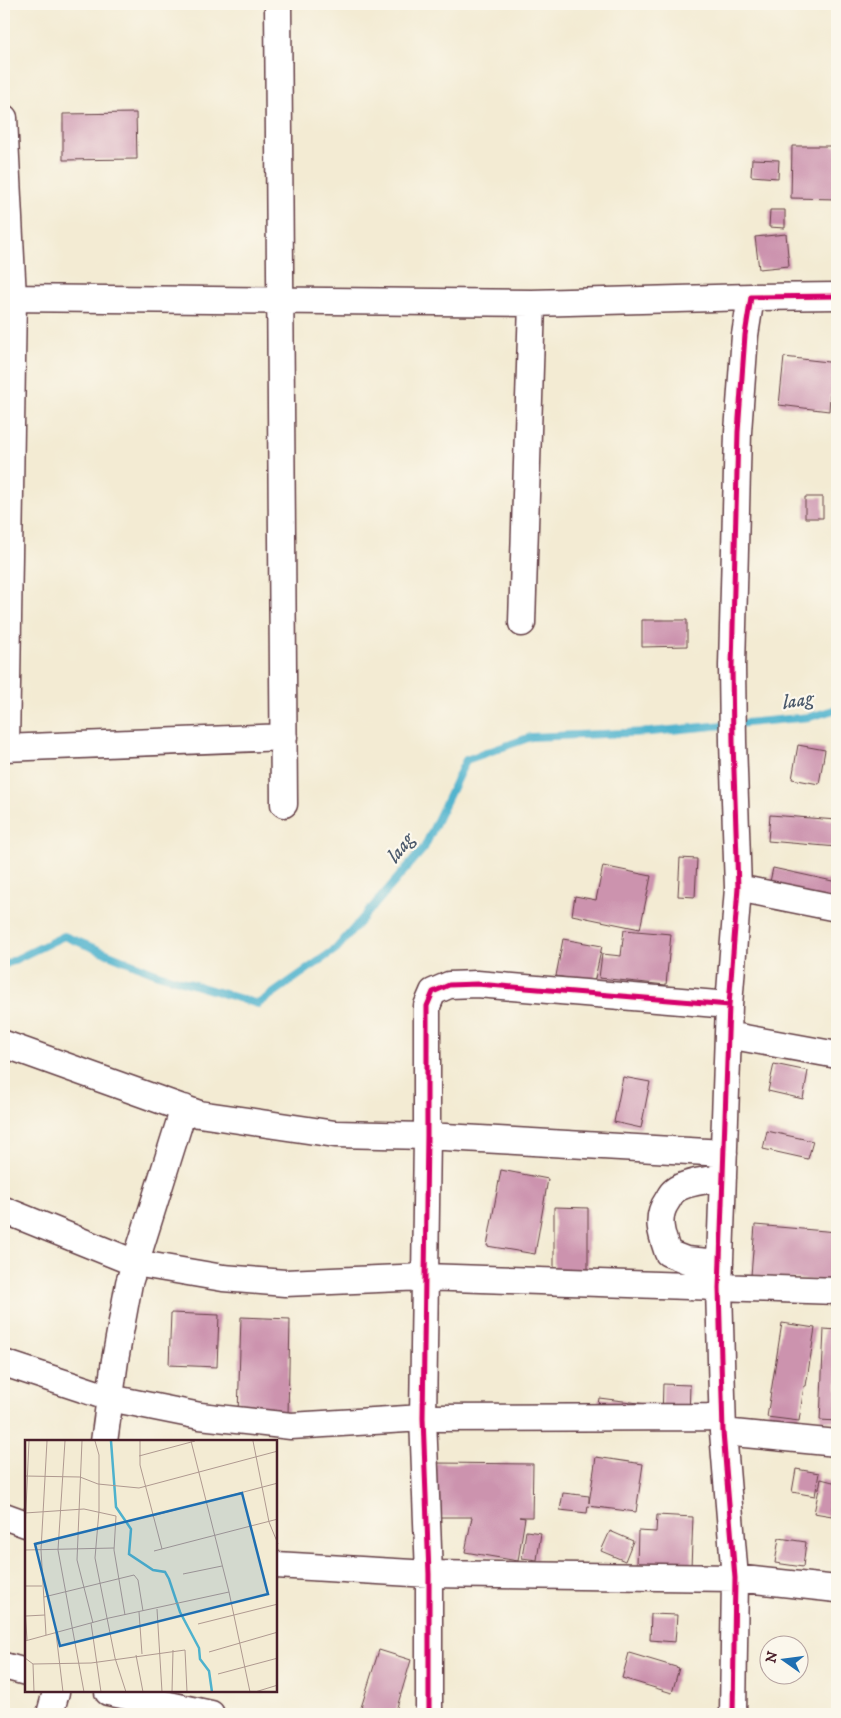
<svg xmlns="http://www.w3.org/2000/svg" width="841" height="1718" viewBox="0 0 841 1718" font-family="'IM FELL DW Pica',serif">
<style>
.lines{fill:none;stroke-linecap:round;stroke-linejoin:round}
.stream{stroke:#4eb2cd;stroke-width:8}
.building{fill:#cc93ae}
.minor-casing{stroke:#633e44;stroke-width:29}
.minor{stroke:#fff;stroke-width:26}
.cycleway-casing{stroke:#fbf7ec;stroke-width:8}
.cycleway{stroke:#d6006c;stroke-width:5}
.labels{text-anchor:middle;dominant-baseline:central;stroke-width:4.5;stroke-linejoin:round;paint-order:stroke}
.water-label{font-size:20px;font-style:italic;fill:#4c5a6c;stroke:#fbf7ec}
.inset-river{fill:none;stroke:#4eb2cd;stroke-width:2.5}
.inset-road{fill:none;stroke:#af9990;stroke-width:1}
.view{fill:#1f6fb2;fill-opacity:0.15;stroke:#1f6fb2;stroke-width:2.5}
.inset-edge{fill:none;stroke:#4a1f2b;stroke-width:2.5}
</style>
<rect width="100%" height="100%" fill="#fbf7ec"/>
<filter id="ink" filterUnits="userSpaceOnUse"><feTurbulence type="fractalNoise" baseFrequency=".02" numOctaves="2"/><feDisplacementMap in="SourceGraphic" scale="10" xChannelSelector="R" yChannelSelector="G"/><feConvolveMatrix kernelMatrix="1 2 1 2 8 2 1 2 1" color-interpolation-filters="sRGB"/></filter>
<filter id="wash" filterUnits="userSpaceOnUse"><feTurbulence type="fractalNoise" baseFrequency=".0096" numOctaves="4" result="noise"/><feDisplacementMap in="SourceGraphic" scale="20" xChannelSelector="R" yChannelSelector="G"/><feGaussianBlur stdDeviation="1.12" result="paint"/><feColorMatrix in="noise" values="0 0 0 0 0 0 0 0 0 0 0 0 0 0 0 0 0 1.4 0 .05"/><feComposite in="paint" operator="in"/></filter>
<g filter="url(#wash)">
<rect width="100%" height="100%" fill="#f3ebd3"/>
<g class="lines">
<path class="stream" d="M4 965 64 936 158 974 258 1004 336 949 424 848 466 760 531 737 650 732 810 717 837 709"/>
</g>
<g id="blocks">
<path class="building" d="M136 113 137 159 63 160V114Z
M792 146H837V199L791 198Z
M752 159 779 160 778 178 751 176Z
M770 210H785V228L769 227Z
M786 234 789 266 759 269 755 237Z
M784 357 837 363V396L830 395 829 411 779 405Z
M805 497H823V518H805Z
M642 620H687V646L642 647Z
M798 745 825 750 819 784 792 779Z
M770 815 837 820V847L768 841Z
M680 858 697 859 695 897 678 896Z
M603 866 651 876 640 929 572 915 575 896 596 900Z
M773 868 837 882V912L767 896Z
M624 930 671 934 666 985 599 978 602 954 621 956Z
M563 939 602 946 594 983 556 976Z
M774 1064 808 1071 803 1099 768 1091Z
M623 1077 650 1082 641 1128 614 1122Z
M767 1131 813 1141 808 1159 763 1149Z
M501 1170 548 1179 535 1254 487 1246Z
M554 1207 588 1208V1273H554Z
M755 1225 837 1232V1282L751 1276Z
M171 1313 219 1315 217 1367 169 1365Z
M241 1317 290 1319 288 1416 238 1415Z
M782 1323 815 1328 806 1386H804L799 1421 767 1417Z
M824 1329 837 1330V1421L820 1420Z
M663 1384 690 1385 689 1419 662 1418Z
M599 1398 647 1404 644 1424 596 1418Z
M596 1457 643 1464 636 1512 588 1506 587 1513 560 1510 563 1493 589 1496V1503Z
M435 1463 533 1464 532 1517H519L525 1518 518 1561 465 1552 472 1517H435Z
M796 1469 819 1473 815 1496 792 1492Z
M821 1479 837 1483 832 1516 814 1513Z
M657 1515 693 1517 691 1567 637 1565 638 1531 656 1532Z
M526 1531 541 1533 537 1560 522 1558Z
M610 1531 633 1541 625 1561 601 1551Z
M779 1538 806 1542 803 1567 775 1563Z
M651 1614 677 1615 675 1642 650 1640Z
M379 1650 411 1660 395 1714H359Z
M629 1653 679 1668 672 1693 622 1678Z
M677 1711 696 1713V1714H677Z"/>
</g>
</g>
<g filter="url(#ink)">
<use href="#blocks" fill-opacity="0" stroke="#633e44" stroke-width="1"/>
<g class="lines">
<defs>
<path id="minor" d="M278 4 284 804
M4 118 13 298 6 748
M4 298 532 303 751 297
M522 623 532 303
M4 748 284 737
M738 888 837 908
M728 1035 837 1055
M4 1044 199 1114 335 1134 427 1136 724 1153
M4 1210 135 1263 223 1278 285 1283 424 1277 837 1291
M720 1263 686 1260 668 1253C662 1236 655 1218 667 1201 669 1198 671 1193 674 1191 684 1182 710 1180 723 1178
M4 1363 110 1398 200 1416 291 1426 423 1418 722 1417
M723 1432 837 1443
M104 1442 115 1360 129 1283 184 1108
M4 1516 26 1524
M276 1565 429 1574 735 1578 837 1589
M4 1666 26 1672
M108 1692 211 1714
M50 1714 56 1692
M429 1714V1574L423 1418 427 1136V1006L433 992 449 985 477 984 729 1005
M733 1714 735 1578 723 1432 719 1288 729 1005 738 888 733 742 732 666 738 432 745 335 751 297 837 296"/>
</defs>
<use href="#minor" class="minor-casing"/>
<use href="#minor" class="minor"/>
<defs>
<path id="cycleway" d="M429 1714V1574L423 1418 427 1136V1006L433 992 449 985 477 984 729 1005
M733 1714 735 1578 723 1432 719 1288 729 1005 738 888 733 742 732 666 738 432 745 335 751 297 837 296"/>
</defs>
<use href="#cycleway" class="cycleway-casing"/>
<use href="#cycleway" class="cycleway"/>
</g>
</g>
<g class="labels">
<g class="water-label">
<text transform="translate(798 701) rotate(-9)">laag</text>
<text transform="translate(401 848) rotate(-52)">laag</text>
</g>
</g>
<g transform="translate(25 1440)">
<rect width="252" height="252" fill="#f3ebd3"/>
<path class="inset-river" d="M86 1 91 67 106 89 104 114 128 130 140 132 144 139 155 172 174 208 175 219 184 231 187 252"/>
<path class="inset-road" d="M40 1 33 110 59 252M57 1 52 120 68 183M70 1 74 15V71L70 118 90 218 101 252M115 1V25L137 109M166 1 204 152M228 1 244 82 253 104M114 16 170 1M0 36 55 37 73 44 114 48 253 11M0 73 59 69 91 76 89 110 100 175M127 76 253 43M0 91 4 1M0 110 89 108M129 111 253 79M158 134 197 126M0 146H17M19 157 109 135 113 140 118 171M0 168 2 200M132 169 137 252M114 172 117 214M1 176 20 175M66 183 76 252M173 184 253 164M31 193 38 252M21 195 16 110 22 1M0 201 84 178 204 152 225 252M184 212 253 192M111 215 118 252M0 218 8 224 9 252M8 224 66 223 160 210 162 252M193 234 253 218M147 252 148 210M230 252 253 245"/>
<path class="view" d="M217 53 243 154 35 206 10 104Z"/>
<rect width="252" height="252" class="inset-edge"/>
</g>
<rect width="841" height="1718" fill="none" stroke="#fbf7ec" stroke-width="20"/>
<g transform="translate(784 1660) rotate(284)"><circle r="24" fill="#fbf7ec" stroke="#b4a19f"/>
<path d="M0-4L9 19L0 12L-9 19Z" fill="#1f6fb2"/>
<text y="-8" font-size="14" font-weight="bold" text-anchor="middle" fill="#4a1f2b">N</text>
</g>
</svg>
